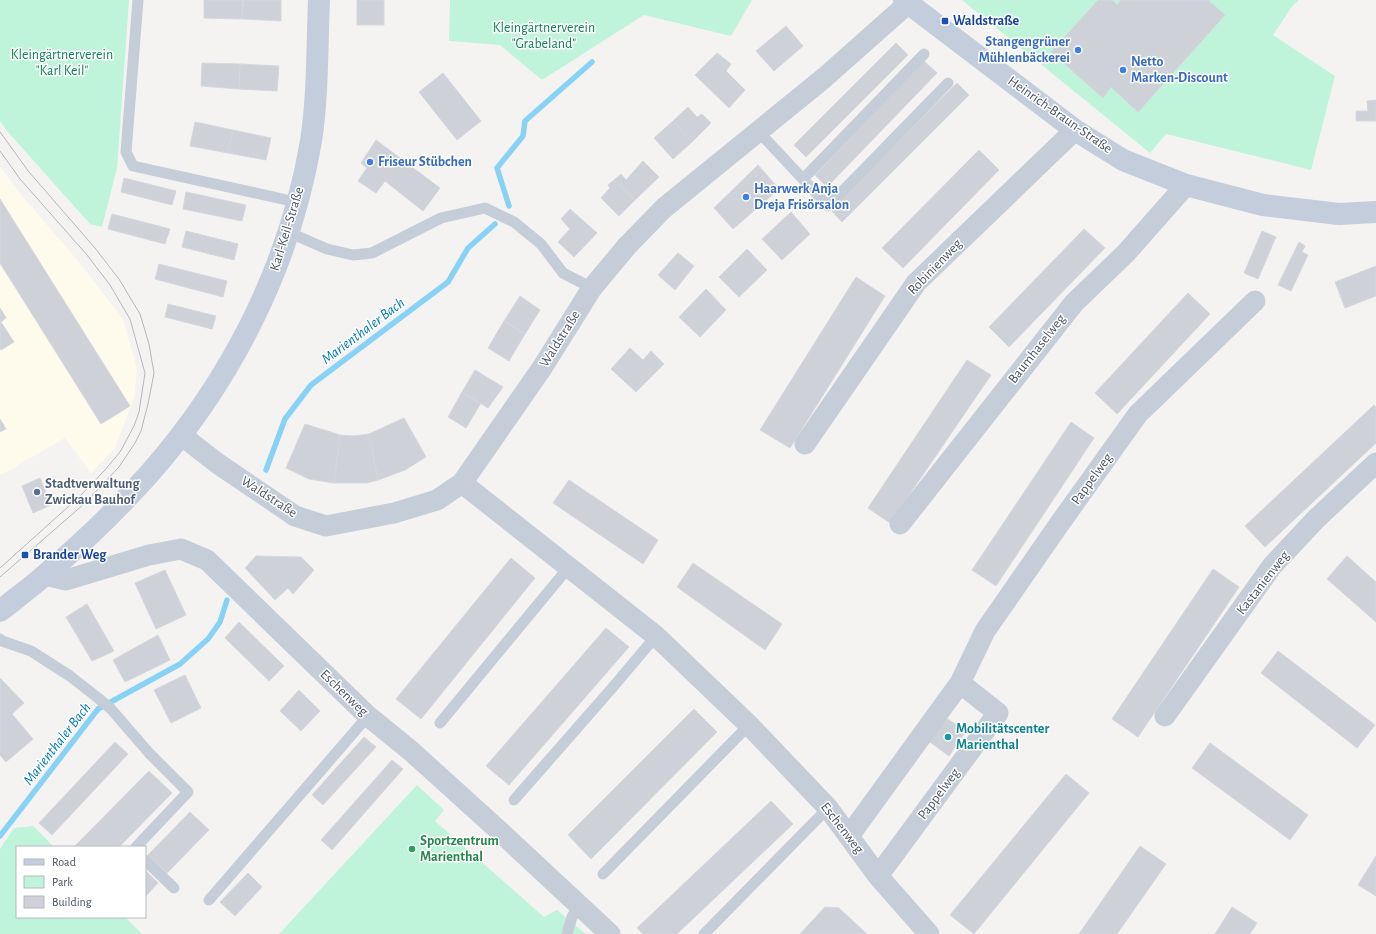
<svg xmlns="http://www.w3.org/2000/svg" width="1376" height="934" viewBox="0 0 1376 934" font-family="'Alegreya Sans',sans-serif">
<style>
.commercial{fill:#fefbed}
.green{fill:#bff4da}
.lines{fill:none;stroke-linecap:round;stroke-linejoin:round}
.stream{stroke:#88d2f5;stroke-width:5.5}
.building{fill:#ced1d8;stroke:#d6d7de}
.lane{stroke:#c5cdd8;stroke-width:11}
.street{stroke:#c5cdd8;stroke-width:21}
.secondary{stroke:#c4cddc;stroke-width:22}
.tram{stroke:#b4b6bd;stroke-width:1}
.transit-dot{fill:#1a4fb4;stroke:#fff;stroke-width:1.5}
.shop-dot{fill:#3f7fe0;stroke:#fff;stroke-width:1.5}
.service-dot{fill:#5c6f8a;stroke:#fff;stroke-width:1.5}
.culture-dot{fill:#0f9aa8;stroke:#fff;stroke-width:1.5}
.leisure-dot{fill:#2e9e5b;stroke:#fff;stroke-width:1.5}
.labels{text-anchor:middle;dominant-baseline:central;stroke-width:3;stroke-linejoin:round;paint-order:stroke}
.transit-label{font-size:14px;font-weight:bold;fill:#164399;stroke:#fff;text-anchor:start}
.park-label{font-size:14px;fill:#0f8255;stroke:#fff}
.shop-label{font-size:14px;font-weight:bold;fill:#366cbe;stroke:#fff;text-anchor:start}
.street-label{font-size:14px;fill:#485362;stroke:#fff}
.service-label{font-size:14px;font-weight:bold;fill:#4e5e75;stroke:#fff;text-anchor:start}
.culture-label{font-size:14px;font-weight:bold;fill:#0d838f;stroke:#fff;text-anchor:start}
.leisure-label{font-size:14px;font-weight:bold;fill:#27864d;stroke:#fff;text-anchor:start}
.water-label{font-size:15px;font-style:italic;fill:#017ab4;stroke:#fff}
</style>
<rect width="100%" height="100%" fill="#f5f3f2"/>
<path class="commercial" d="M0 167 23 197 78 261 123 319 137 369 134 398 115 448 91 473 65 438 1 475 0 473Z"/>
<path class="green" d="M0 0H129L117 168 102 227 90 224 7 131 0 121Z
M450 0H752L731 36 644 15 542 80 500 45 449 41Z
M962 0H1299L1293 5 1273 35 1335 76 1311 170 1166 134 1150 153Z
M417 785 444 810 435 821 544 917 557 910 586 934H279Z
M33 826 54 847H17V917H125L142 934H0V849L14 828Z"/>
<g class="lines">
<path class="stream" d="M509 206 497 168 523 136 525 121 592 62
M266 470 285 419 311 385 448 282 468 248 495 224
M0 836 98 709 180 664 208 639 220 622 227 600"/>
</g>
<path class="building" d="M204 0H243L242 19 204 18Z
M243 0H281V21L242 19Z
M357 0H384V25H357Z
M1098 0H1112L1117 5 1121 0H1208L1225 15 1138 112 1111 87 1103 98 1051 52Z
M786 26 803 46 774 71 756 51Z
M896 43 908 55 806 157 794 145Z
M717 53 731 64 726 71 745 90 729 108 695 75Z
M924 61 937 73 827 187 815 175Z
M202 63 240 64 239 89 201 86Z
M240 64 279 66 277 91 239 89Z
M443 73 481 121 457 140 419 92Z
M957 83 969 95 842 222 830 209Z
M1376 100V121H1356V111H1368L1367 101Z
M688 107 697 117 702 114 711 123 692 142 673 121Z
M673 121 692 142 673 159 654 138Z
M195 122 233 130 228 153 190 146Z
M233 130 271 138 266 160 228 153Z
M376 140 440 188 423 211 385 181 376 193 358 181 367 168 361 163Z
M979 150 999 170 903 268 882 248Z
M643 161 659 177 635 200 614 180 621 174 626 180Z
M758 165 779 189 733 229 714 208Z
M124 178 176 191 172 205 121 192Z
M614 180 635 200 619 216 601 198 610 188 608 185Z
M186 192 246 205 242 221 183 209Z
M0 199 130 406 101 424 0 263Z
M570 209 597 233 574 257 558 242 570 229 561 219Z
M791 212 810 234 782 260 762 239Z
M112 214 170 229 165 244 108 229Z
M1084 229 1105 248 1009 347 989 327Z
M186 231 238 244 234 260 182 247Z
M1262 231 1276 237 1258 279 1244 273Z
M1299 242 1305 246 1302 252 1308 255 1291 291 1278 285Z
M747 249 767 270 739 297 719 277Z
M678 253 694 266 675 290 658 275Z
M159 264 227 281 223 297 155 279Z
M1376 266V296L1345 308 1335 282Z
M856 277 885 296 790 448 760 430Z
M706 289 726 310 700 337 679 317Z
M1188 293 1210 314 1117 414 1095 393Z
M520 296 540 310 525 334 504 321Z
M168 304 216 316 212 329 165 317Z
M0 308 6 318 1 322 14 342 1 350 0 348Z
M504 321 525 334 509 361 488 348Z
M630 348 643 360 651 351 664 364 636 392 611 369Z
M967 360 991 375 890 523 868 508Z
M475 370 503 387 488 408 462 392Z
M462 392 481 403 466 428 448 417Z
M1374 405 1376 407V443L1265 547 1245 526Z
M404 418 426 457 405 470 378 480 369 434Z
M0 419 6 429 0 432Z
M1071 422 1094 438 996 586 972 570Z
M305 424 340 435 334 483 309 479 286 468Z
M369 434 378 480 367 483H334L340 435 354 436Z
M40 478 51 505 33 513 22 486Z
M569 480 658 540 643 564 553 503Z
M256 556 301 557 314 570 293 594 288 588 275 600 245 568Z
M1347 556 1376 582V622L1327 579Z
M511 558 535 578 421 719 396 699Z
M693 563 782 624 765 650 677 587Z
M1213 569 1239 587 1138 737 1112 719Z
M165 570 186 615 156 629 135 583Z
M87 604 114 651 92 661 66 617Z
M239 622 284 666 269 681 225 638Z
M606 628 629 647 509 785 486 766Z
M158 635 170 660 125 682 113 660Z
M1278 651 1375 725 1357 748 1261 673Z
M185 675 201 708 171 723 154 690Z
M0 678 24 703 12 714 33 739 6 762 0 755Z
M299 690 320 711 301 731 280 711Z
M694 709 717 732 591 859 568 835Z
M946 718 966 731 949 756 930 742Z
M364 737 376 747 323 805 312 795Z
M115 742 128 754 52 835 39 823Z
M1210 743 1308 815 1290 840 1192 768Z
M392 760 403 769 332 850 321 840Z
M149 771 172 793 119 847H74Z
M1066 774 1089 793 974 934 950 915Z
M771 801 793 824 677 934H643L637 928Z
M190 812 209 830 167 873 148 855Z
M1140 846 1166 864 1117 934H1079Z
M1376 856V896L1358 885Z
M145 870 158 883 145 897Z
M248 873 262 887 235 916 220 902Z
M825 907 839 908 867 934H800Z
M1232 907 1257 923 1250 934H1215Z"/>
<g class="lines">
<path class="lane" d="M138 0 126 152 133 166 296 202
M759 132 828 206 948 83
M803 179 924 54
M288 232 327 249 353 255 372 253 441 218 485 208 514 222 541 244 563 273 592 288
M0 639 2 641 31 651 70 676 98 698 111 709 149 753 188 792 136 847
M440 723 568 568
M514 800 613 687 656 636
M145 860 174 888
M603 874 749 725
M209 900 368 716
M567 934 572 917 579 905
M704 934 828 808"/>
<path class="street" d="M181 435 217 463 295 516 326 526 394 513 437 500 462 483 542 368 592 288 627 246 664 208 824 78 912 0
M805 444 916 283 1075 130
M462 483 656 636 749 725 828 808 878 876 929 934
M900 524 1074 303 1126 253 1186 185
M45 575 66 580 149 555 181 549 207 560 368 716 411 751 495 827 610 934
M1165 716 1272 566 1316 519 1376 463
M849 836 960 683 985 631 1060 523 1138 414 1255 301
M878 876 998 713 960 683"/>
<path class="secondary" d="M904 0 1075 130 1123 160 1186 185 1263 205 1339 214 1376 212
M0 611C15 599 30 588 45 575 80 545 118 509 149 474 232 380 290 265 311 141 318 96 317 46 319 0"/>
<path class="tram" d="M0 132 29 172 95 248 119 279 140 314 149 344 154 373 148 404 141 431 135 443 119 467 84 504 0 577
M0 151 20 179 87 255 110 285 130 319 145 373 139 412 134 426 120 452 105 470 79 497 0 568"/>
</g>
<g class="transit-dot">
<rect x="941" y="17" width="8" height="8" rx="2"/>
<rect x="21" y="551" width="8" height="8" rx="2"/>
</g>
<g class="shop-dot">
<circle cx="1078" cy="50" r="4"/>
<circle cx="1123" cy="70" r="4"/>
<circle cx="370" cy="162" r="4"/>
<circle cx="746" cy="197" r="4"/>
</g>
<circle class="service-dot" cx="37" cy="492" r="4"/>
<circle class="culture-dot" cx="948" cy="737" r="4"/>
<circle class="leisure-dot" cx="412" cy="849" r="4"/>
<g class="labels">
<g class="transit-label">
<text x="953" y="21">Waldstraße</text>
<text x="33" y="555">Brander Weg</text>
</g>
<g class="park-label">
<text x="544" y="28">Kleingärtnerverein<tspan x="544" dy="16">"Grabeland"</tspan></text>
<text x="62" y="55">Kleingärtnerverein<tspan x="62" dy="16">"Karl Keil"</tspan></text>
</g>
<g class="shop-label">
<text x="1070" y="42" text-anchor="end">Stangengrüner<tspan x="1070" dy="16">Mühlenbäckerei</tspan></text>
<text x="1131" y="62">Netto<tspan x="1131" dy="16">Marken-Discount</tspan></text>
<text x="378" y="162">Friseur Stübchen</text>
<text x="754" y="189">Haarwerk Anja<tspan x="754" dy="16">Dreja Frisörsalon</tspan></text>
</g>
<g class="street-label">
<text transform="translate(1060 115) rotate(35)">Heinrich-Braun-Straße</text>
<text transform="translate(287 229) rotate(-73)">Karl-Keil-Straße</text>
<text transform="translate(935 267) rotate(-46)">Robinienweg</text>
<text transform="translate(560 339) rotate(-58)">Waldstraße</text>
<text transform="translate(1037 349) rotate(-52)">Baumhaselweg</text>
<text transform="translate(1092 479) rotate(-54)">Pappelweg</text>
<text transform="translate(269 497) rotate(33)">Waldstraße</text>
<text transform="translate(1263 583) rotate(-52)">Kastanienweg</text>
<text transform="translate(344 693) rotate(44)">Eschenweg</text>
<text transform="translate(939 794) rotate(-53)">Pappelweg</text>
<text transform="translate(842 828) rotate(52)">Eschenweg</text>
</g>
<g class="service-label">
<text x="45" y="484">Stadtverwaltung<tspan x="45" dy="16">Zwickau Bauhof</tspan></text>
</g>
<g class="culture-label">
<text x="956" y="729">Mobilitätscenter<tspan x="956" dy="16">Marienthal</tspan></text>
</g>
<g class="leisure-label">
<text x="420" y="841">Sportzentrum<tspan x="420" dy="16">Marienthal</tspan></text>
</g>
<g class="water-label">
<text transform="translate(363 331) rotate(-37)">Marienthaler Bach</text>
<text transform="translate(57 744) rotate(-52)">Marienthaler Bach</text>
</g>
</g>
<rect x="16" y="846" width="130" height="72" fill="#ffffff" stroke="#b6bac0"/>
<rect x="24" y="859" width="20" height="6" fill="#c4cddc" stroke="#b6bac0"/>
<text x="52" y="866" font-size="12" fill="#485362">Road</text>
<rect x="24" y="876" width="20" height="12" fill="#bff4da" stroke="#b6bac0"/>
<text x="52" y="886" font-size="12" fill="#485362">Park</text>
<rect x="24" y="896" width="20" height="12" fill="#ced1d8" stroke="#b6bac0"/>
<text x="52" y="906" font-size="12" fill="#485362">Building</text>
</svg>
